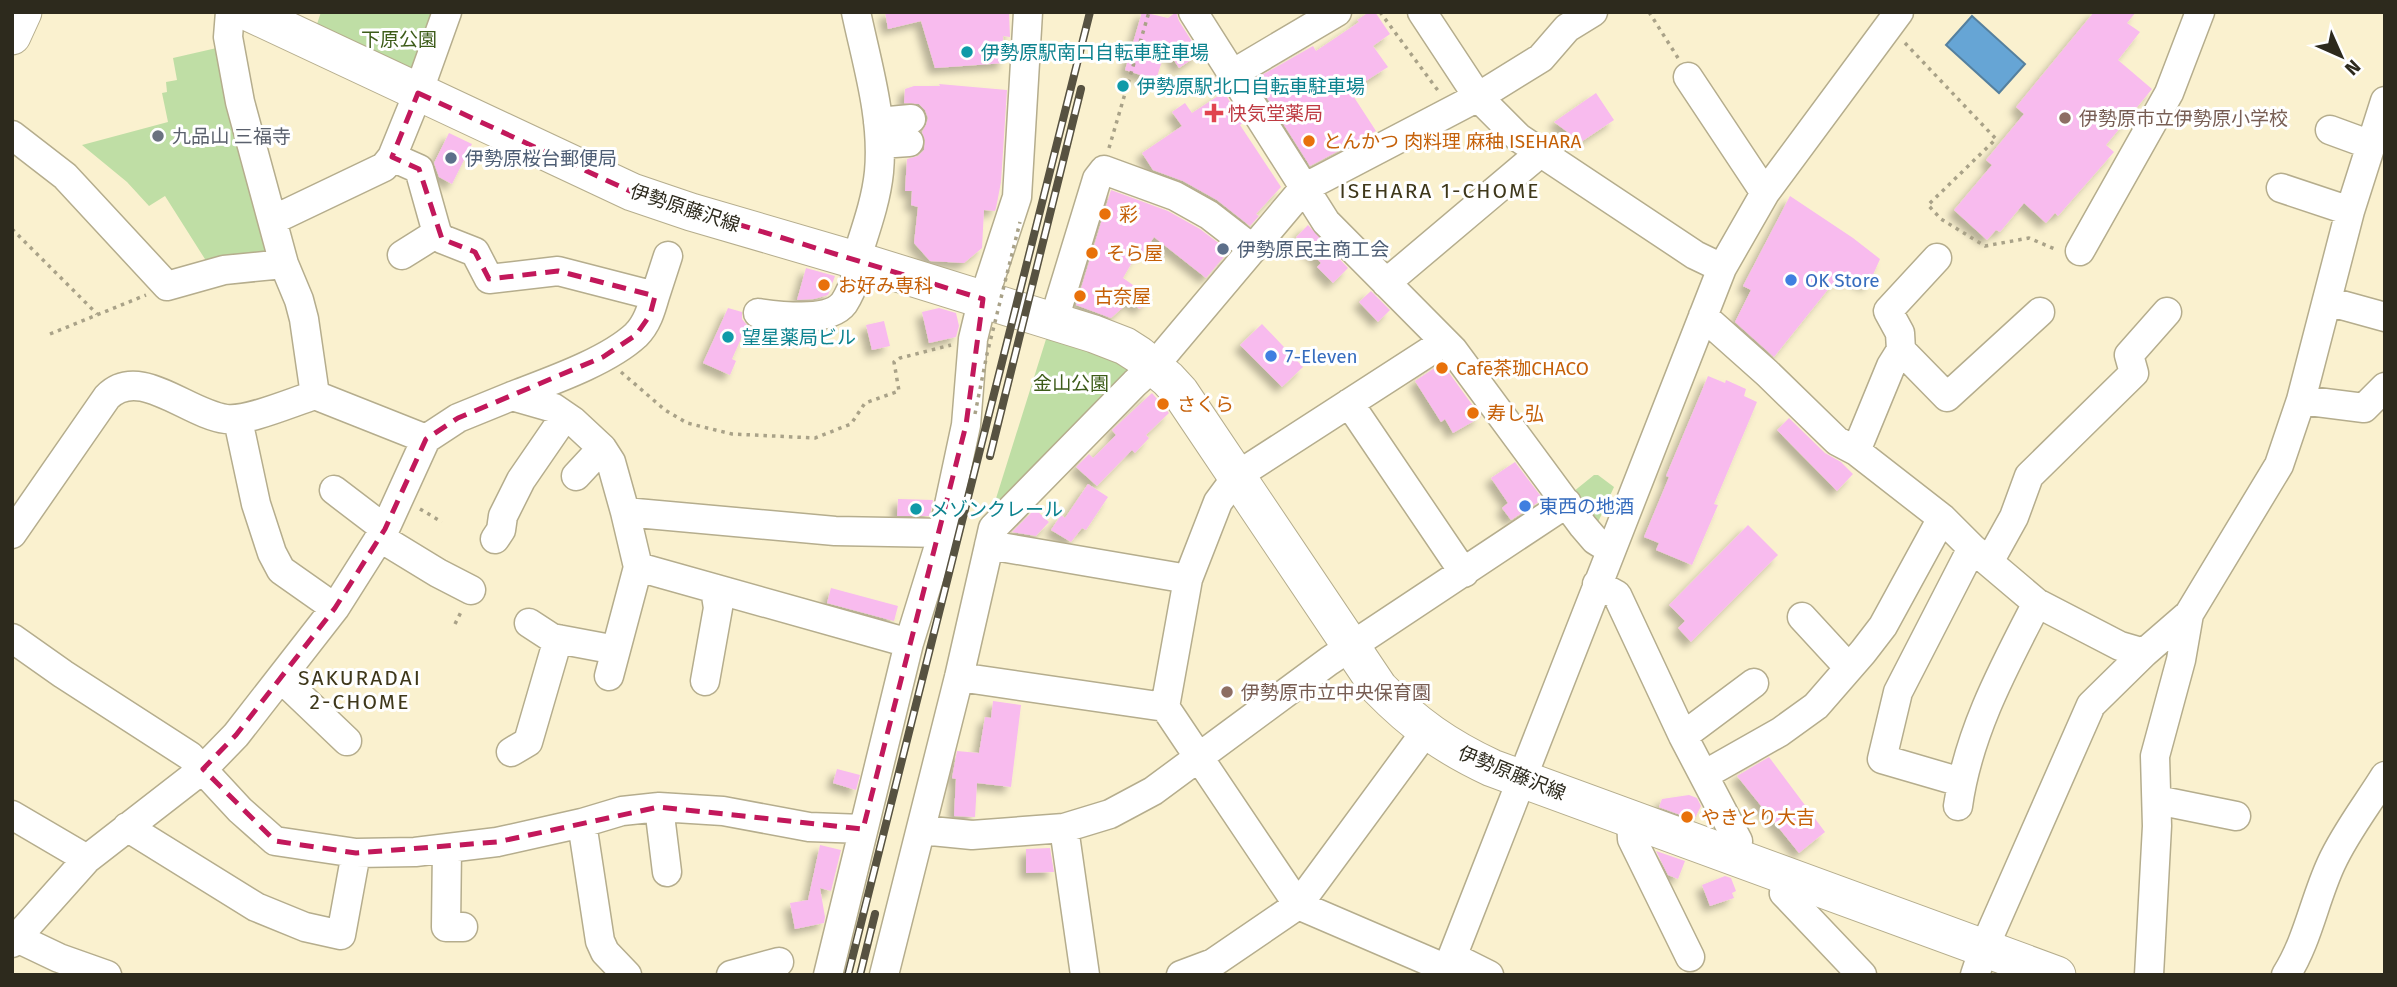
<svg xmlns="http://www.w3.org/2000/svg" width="2397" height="987" viewBox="0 0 2397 987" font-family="'Fira Sans','Noto Sans JP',sans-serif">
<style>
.green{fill:#bfdea5}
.water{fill:#66a5d5;stroke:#55809e;stroke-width:2}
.building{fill:#f8bbee;filter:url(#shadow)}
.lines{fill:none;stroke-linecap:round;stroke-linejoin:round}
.minor-casing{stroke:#b5ad8d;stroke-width:31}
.major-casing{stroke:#b5ad8d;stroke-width:39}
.path{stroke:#a9a288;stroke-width:3.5;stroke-dasharray:3.5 5;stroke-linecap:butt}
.minor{stroke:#fff;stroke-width:28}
.major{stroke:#fff;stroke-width:37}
.rail-casing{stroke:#575241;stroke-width:8}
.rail{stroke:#fff;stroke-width:5;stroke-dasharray:16;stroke-linecap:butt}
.path-bridge{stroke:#a9a288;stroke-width:3.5;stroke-dasharray:3.5 5;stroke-linecap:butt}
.marked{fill:none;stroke:#c2185b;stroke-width:5;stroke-dasharray:14 9;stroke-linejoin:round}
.culture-dot{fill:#0f9aa8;stroke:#fff;stroke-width:2.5}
.health-dot{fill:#e0444e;stroke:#fff;stroke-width:2.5}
.education-dot{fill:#8d6e63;stroke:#fff;stroke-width:2.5}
.worship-dot{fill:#6b7280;stroke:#fff;stroke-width:2.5}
.food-dot{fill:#e8710a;stroke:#fff;stroke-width:2.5}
.service-dot{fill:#5c6f8a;stroke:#fff;stroke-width:2.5}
.shop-dot{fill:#3f7fe0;stroke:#fff;stroke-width:2.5}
.labels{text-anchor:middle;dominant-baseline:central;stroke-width:6;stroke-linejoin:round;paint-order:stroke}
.park-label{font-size:19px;fill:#3d5c19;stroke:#fff}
.culture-label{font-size:19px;fill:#0d838f;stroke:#fff;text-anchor:start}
.health-label{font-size:19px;fill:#be3a42;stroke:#fff;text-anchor:start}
.education-label{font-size:19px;fill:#785e54;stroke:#fff;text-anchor:start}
.worship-label{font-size:19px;fill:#5b616d;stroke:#fff;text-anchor:start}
.food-label{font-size:19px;fill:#c56008;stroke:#fff;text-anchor:start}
.service-label{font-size:19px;fill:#4e5e75;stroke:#fff;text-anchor:start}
.street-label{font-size:19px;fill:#2d2a1d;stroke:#fff}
.shop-label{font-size:19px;fill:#366cbe;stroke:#fff;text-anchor:start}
.neighbourhood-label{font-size:21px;letter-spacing:2px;fill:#3e371a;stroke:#fff}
</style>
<defs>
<filter id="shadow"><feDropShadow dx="-6" dy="6" stdDeviation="3.5" flood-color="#0004"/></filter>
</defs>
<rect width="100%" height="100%" fill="#faf1cf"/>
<path class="green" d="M321 12H436L415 68 408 70 316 27Z
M221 47 275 251 210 267 165 196 149 206 127 182 82 145 168 122 162 93 167 92 166 82 177 80 173 58Z
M1047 336 1096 352 1128 368V377L993 508Z
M1594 475H1598L1614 487 1594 531 1568 496Z"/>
<path class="water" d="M1972 16 2025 64 1999 93 1946 45Z"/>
<path class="building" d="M885 12H1009L1010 37 1003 36 1005 63 935 68 921 21 888 29Z
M1142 12 1168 18 1176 12 1179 21 1200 54 1179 68 1166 48 1156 80 1125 70Z
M1369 12H1375L1390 34 1373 46 1388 67 1350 91 1376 131 1310 166 1255 79 1313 46 1316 51 1359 22 1357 20Z
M2094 12H2136L2127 23 2140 32 2118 60 2152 89 2106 145 2114 152 2058 216 2055 213 2046 223 2024 203 2000 232 1996 230 1987 240 1954 210 1992 165 1986 160 2024 114 2016 107Z
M939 84 1007 90 1001 182 996 208 995 211 984 210 982 248 964 263 930 261 914 243 918 207 911 205 912 191H905L907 159 918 156 924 150 925 140 922 132 926 125 928 118 925 110 919 104 904 103 905 89 914 86H940Z
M1224 92 1243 123 1240 125 1281 187 1256 214 1259 216 1250 226 1217 200 1183 181 1153 170 1142 153 1182 126 1172 112 1185 103 1192 113Z
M1596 93 1614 120 1581 142 1554 122Z
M449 133 472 144 452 184 439 177 434 163Z
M1111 190 1168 211 1200 229 1229 251 1206 278 1154 237 1143 254 1138 252 1123 278 1150 297 1140 309 1129 302 1111 318 1076 305Z
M1790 196 1853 238 1880 259 1868 286 1850 277 1847 282 1838 277 1774 357 1735 322 1751 290 1743 286Z
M1308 225 1348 268 1333 283 1317 267 1321 263 1296 237Z
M806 268 835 276 828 295 814 299 797 300Z
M1371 291 1390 310 1378 322 1359 302Z
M728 308 742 312V319L747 325 732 359 736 361 730 375 703 363Z
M939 308 956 313 959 326 956 337 929 343 922 312Z
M884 321 890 346 872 350 866 325Z
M1262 324 1303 367 1282 387 1240 345Z
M1442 363 1481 417 1453 433 1445 419 1441 422 1415 381Z
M1708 376 1725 383 1726 380 1746 389 1744 396 1757 402 1714 504 1718 505 1692 565 1656 550 1659 543 1644 537 1669 477 1666 476Z
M1152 393 1169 413 1146 435 1149 438 1135 453 1132 450 1097 486 1076 467 1089 454 1093 458 1116 435 1112 430Z
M1789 418 1825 453 1841 462 1853 474 1837 491 1777 430Z
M1515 462 1543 499 1511 520 1502 508 1508 503 1491 478Z
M1088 484 1108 497 1086 530 1082 528 1071 542 1051 530 1061 515 1065 518Z
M898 499 933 500 930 516H897Z
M1035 509 1049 522 1036 536 1012 532Z
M1748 525 1778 555 1691 642 1678 628 1685 621 1669 605Z
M831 588 898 606 894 621 827 603Z
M993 701 1021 705 1011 787 977 783 975 817 954 816 956 779 952 778 957 751 979 753 985 717 991 718Z
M1769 757 1825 832 1799 853 1737 776Z
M837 769 860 775 856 790 833 783Z
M1689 795 1697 798 1701 806 1694 820 1659 807 1662 799Z
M820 845 841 850 831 891 820 888 825 917 824 923 795 929 790 903 808 900Z
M1050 848 1054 872 1026 873V849Z
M1656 851 1685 861 1678 879 1668 875Z
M1725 876 1731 878 1736 891 1732 893 1734 898 1710 906 1702 885Z"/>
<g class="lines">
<defs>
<path id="minor" d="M856 12C867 64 884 118 879 172 876 202 865 231 856 260
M1193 12 1326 222 1453 350 1583 526 1595 540 1611 550
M1422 12 1478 97 1519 138 1695 255 1722 268
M1232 74 1337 12
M1688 77 1765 193
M878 122 911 119
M2330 130 2371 145
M12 135 65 176 167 286 224 270 284 264
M880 144 909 142
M392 157 419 169 437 233 442 239 475 252 489 279 558 271 655 296C651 310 647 324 636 335 607 362 548 382 512 396
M2281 188 2350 211
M273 220 384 167 392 157 418 93 447 12
M2080 251 2169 93 2200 12
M402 255 437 233
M1386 283 1540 153
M655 296 668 256
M2327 301 2385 317
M758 313C780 316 829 323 844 303 852 291 857 275 862 262
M1703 316 1767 373 1837 441 1856 451 1942 518 1972 548 2037 603 2120 646 2144 653
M1054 320 1097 179 1104 170 1175 196 1209 215 1253 249
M1444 342 1238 475 1218 502 1188 579 1165 707 1298 905 1447 969
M1901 350 1900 333 1888 311 1937 258
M315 395 426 439 458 418 512 396 554 408 573 421 602 448 611 462 625 512 835 531 943 533
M2301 400 2364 408 2385 387
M1349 403 1464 573
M238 420 256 504 272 553 281 570 335 608
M1856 451 1891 366 1901 350 1947 397 2040 312
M576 476 602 448
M334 490 385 529
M12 534 107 397C139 364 187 414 226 419 247 422 292 402 315 395L304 319 299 300 284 264 240 102 228 37 230 12
M379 537 438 573 471 590
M495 539 501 530 503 516 521 480 565 416
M989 545 1188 579
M1989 562 2014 517 2029 476 2134 373 2129 355 2167 312
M638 567 909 643
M1597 584 1617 595 1683 736 1738 841 1735 857
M1802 617 1849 668
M529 623 552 638 616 650
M12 638 63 674 190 756 240 810 275 841 356 853 415 852 497 842 582 823 622 811 659 807 723 811 809 827 863 829
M609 676 638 567 625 512
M959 677 1165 707
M282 679 347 741
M705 681 718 608 715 589
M1683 736 1754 683
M511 752 528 742 558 639
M1704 775 1780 732 1816 706 1863 652 1883 626 1942 518
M1961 782 1882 759 1898 692 1972 548
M2157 800 2236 816
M1958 806C1968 733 2004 667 2037 603
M659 807 667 872
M12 815 87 859
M1631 819 1632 839 1690 957
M582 823 600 941 605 952 627 975
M127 827 256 907 305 927 341 935 356 853
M1064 828 1085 975
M921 830 972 835 1064 828 1110 814 1153 791 1329 661 1567 503
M447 848 446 927H463
M1790 877 1784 893 1862 975
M17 938 59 958 107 975
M12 943 87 859 203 769 236 735 335 608 385 529 426 439
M1453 957 1489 975
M731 975 779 962
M828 975 909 643 943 533 966 425 973 339 980 310 1017 197 1028 12
M884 975 959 677 993 528 1135 383 1154 366 1304 188 1478 97 1541 58 1567 28 1593 12
M1181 975 1213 963 1298 905 1426 731
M1445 975 1722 268 1765 193 1899 12
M1975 975 1984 948 2091 705 2144 653 2189 614 2279 465 2301 400 2350 211 2385 101
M2149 975 2157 826 2155 756 2181 660 2189 614
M2286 975C2308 940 2314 901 2331 864 2345 833 2367 805 2385 776"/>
<path id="major" d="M248 12 632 192 691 212 862 262 1094 334 1125 346 1139 355 1168 379 1180 392 1379 688C1414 724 1447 747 1492 768L2057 975
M12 36 23 12"/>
</defs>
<use href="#minor" class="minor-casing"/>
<use href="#major" class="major-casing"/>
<path class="path" d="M1380 12 1439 92
M1649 12 1678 58
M1905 43 1996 139 1928 205 1941 219 1985 246 2029 238 2057 250
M1109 148 1149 12
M12 229 97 314
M50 334 146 295
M621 372 665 410 687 423 732 434 815 438 851 424 865 403 899 391 894 362 900 358 951 345
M420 509 442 522
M455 624 462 610"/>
<use href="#minor" class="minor"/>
<use href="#major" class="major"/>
<defs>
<path id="rail" d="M990 456 1081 89
M848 975 1090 12
M860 975 875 914"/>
</defs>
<use href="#rail" class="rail-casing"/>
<use href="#rail" class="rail"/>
<path class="path-bridge" d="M975 414 987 354 1020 222"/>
</g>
<path class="marked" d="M418 93 632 192 983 299 966 425 863 829 659 807 497 842 356 853 275 841 203 769 236 735 335 608 385 529 426 439 458 418 603 357 636 335 650 315 655 296 558 271 489 279 475 252 442 239 419 169 392 157Z"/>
<g class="culture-dot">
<circle cx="967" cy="52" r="7"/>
<circle cx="1123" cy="86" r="7"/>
<circle cx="728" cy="337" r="7"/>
<circle cx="916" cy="509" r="7"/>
</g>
<path class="health-dot" d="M1210.5 102.5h7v7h7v7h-7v7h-7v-7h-7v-7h7z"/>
<g class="education-dot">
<circle cx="2065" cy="118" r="7"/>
<circle cx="1227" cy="692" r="7"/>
</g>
<circle class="worship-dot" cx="158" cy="136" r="7"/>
<g class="food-dot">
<circle cx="1309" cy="141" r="7"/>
<circle cx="1105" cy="214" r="7"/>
<circle cx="1092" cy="253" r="7"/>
<circle cx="824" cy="285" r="7"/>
<circle cx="1080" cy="296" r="7"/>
<circle cx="1442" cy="368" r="7"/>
<circle cx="1163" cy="404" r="7"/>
<circle cx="1473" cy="413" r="7"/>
<circle cx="1687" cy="817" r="7"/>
</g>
<g class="service-dot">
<circle cx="451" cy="158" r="7"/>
<circle cx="1223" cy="249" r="7"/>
</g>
<g class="shop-dot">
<circle cx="1791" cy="280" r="7"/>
<circle cx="1271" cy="356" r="7"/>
<circle cx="1525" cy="506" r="7"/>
</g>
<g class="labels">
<g class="park-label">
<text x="399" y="39">下原公園</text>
<text x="1071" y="383">金山公園</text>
</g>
<g class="culture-label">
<text x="981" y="52">伊勢原駅南口自転車駐車場</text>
<text x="1137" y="86">伊勢原駅北口自転車駐車場</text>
<text x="742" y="337">望星薬局ビル</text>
<text x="930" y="509">メゾンクレール</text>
</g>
<g class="health-label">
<text x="1228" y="113">快気堂薬局</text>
</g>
<g class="education-label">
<text x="2079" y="118">伊勢原市立伊勢原小学校</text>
<text x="1241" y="692">伊勢原市立中央保育園</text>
</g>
<g class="worship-label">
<text x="172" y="136">九品山 三福寺</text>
</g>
<g class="food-label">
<text x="1323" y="141">とんかつ 肉料理 麻秞 ISEHARA</text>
<text x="1119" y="214">彩</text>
<text x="1106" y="253">そら屋</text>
<text x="838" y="285">お好み専科</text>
<text x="1094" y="296">古奈屋</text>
<text x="1456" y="368">Cafē茶珈CHACO</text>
<text x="1177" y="404">さくら</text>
<text x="1487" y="413">寿し弘</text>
<text x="1701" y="817">やきとり大吉</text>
</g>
<g class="service-label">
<text x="465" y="158">伊勢原桜台郵便局</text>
<text x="1237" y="249">伊勢原民主商工会</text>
</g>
<g class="street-label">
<text transform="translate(685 208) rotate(18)">伊勢原藤沢線</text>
<text transform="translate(1512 773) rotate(22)">伊勢原藤沢線</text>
</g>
<g class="shop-label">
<text x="1805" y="280">OK Store</text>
<text x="1285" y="356">7-Eleven</text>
<text x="1539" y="506">東西の地酒</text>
</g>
<g class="neighbourhood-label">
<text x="1440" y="191">ISEHARA 1-CHOME</text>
<text x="360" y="678">SAKURADAI<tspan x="360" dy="24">2-CHOME</tspan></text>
</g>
</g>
<rect width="2397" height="987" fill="none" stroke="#2d2a1d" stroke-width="28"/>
<g transform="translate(2341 56) rotate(135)" stroke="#ffffff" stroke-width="5" paint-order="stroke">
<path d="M0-5L12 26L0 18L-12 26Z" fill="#2d2a1d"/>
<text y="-10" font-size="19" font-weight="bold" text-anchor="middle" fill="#2d2a1d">N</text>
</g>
</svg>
